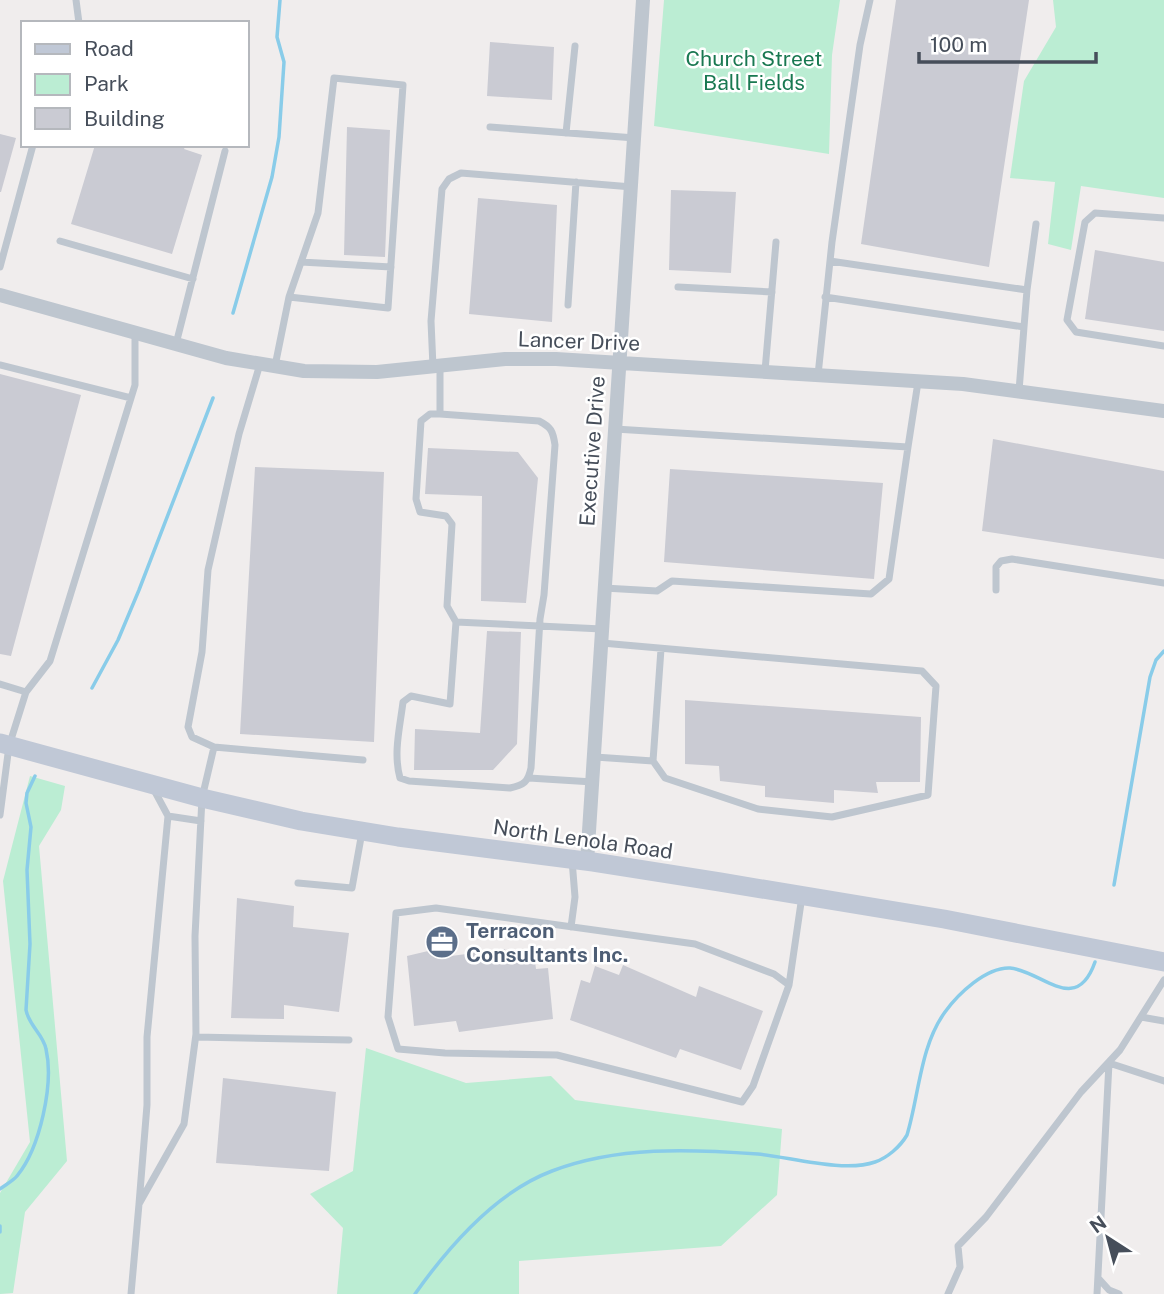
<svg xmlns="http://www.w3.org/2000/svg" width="1164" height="1294" viewBox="0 0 1164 1294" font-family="'Public Sans',sans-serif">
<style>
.green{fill:#bbedd3}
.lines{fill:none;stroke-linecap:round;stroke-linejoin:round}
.stream{stroke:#89cce9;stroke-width:3.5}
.building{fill:#cacbd3}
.lane{stroke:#bec6cf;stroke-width:7}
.street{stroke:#bec6cf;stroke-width:14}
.secondary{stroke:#c0c8d6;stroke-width:19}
.labels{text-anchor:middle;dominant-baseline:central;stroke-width:5;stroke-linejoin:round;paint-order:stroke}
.park-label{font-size:21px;fill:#197851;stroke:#fff}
.street-label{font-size:21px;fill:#464e5a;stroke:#fff}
.service-label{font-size:21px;font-weight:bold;fill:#4e5e75;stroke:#fff;text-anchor:start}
</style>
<rect width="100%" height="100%" fill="#f0eded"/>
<path class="green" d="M664 0H840L832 55 829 154 654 126Z
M1053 0H1164V198L1081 186 1071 250 1048 244 1055 182 1010 178 1024 81 1056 27Z
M30 776 65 786 61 810 39 846 67 1161 25 1212 13 1293 0 1294V1193L30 1142 3 881Z
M366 1048 466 1083 551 1076 575 1100 782 1129 777 1195 721 1246 519 1261V1294H337L343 1228 310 1194 353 1171Z"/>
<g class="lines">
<path class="stream" d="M233 313 272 177 279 137 284 62 277 37 280 0
M92 688 118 640 139 590 213 398
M1114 885 1150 677 1156 660 1164 651
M0 1189C5 1185 13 1181 17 1176 40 1148 54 1084 46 1049 43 1034 29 1026 26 1010L30 944 27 870 31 827 26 803 27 793 35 776
M0 1226V1232
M415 1294C449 1246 496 1192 552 1171 617 1146 690 1149 758 1154 790 1157 844 1173 875 1162 887 1158 900 1147 907 1135 919 1096 920 1046 945 1012 958 994 986 967 1010 968 1042 971 1076 1016 1095 962"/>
</g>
<path class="building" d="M896 0H1029L989 267 861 244Z
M490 42 554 47 552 100 487 96Z
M347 127 390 130 385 257 344 255Z
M0 134 16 138 1 192H0Z
M95 145H186L184 149 202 155 172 254 71 224Z
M671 190 736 192 731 273 669 270Z
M478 198 557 205 552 322 469 314Z
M1095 250 1164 262V331L1085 319Z
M0 374 81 395 11 656 0 654Z
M993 439 1164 471V559L982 531Z
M428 448 518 452 538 478 526 603 481 601 482 496 425 494Z
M255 467 384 472 374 742 240 734Z
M670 469 883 483 874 579 664 562Z
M487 631 521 632 517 744 493 770H414L415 729 480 733Z
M685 700 921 717 920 782H876L878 793 834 790V803L765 797V786L720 781 719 766 685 764Z
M237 898 294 906 293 927 349 933 339 1012 284 1005V1019L231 1018Z
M449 946 451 956 505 949 507 957 534 953 536 969 548 968 553 1019 459 1032 456 1021 414 1026 407 956Z
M623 965 696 997 699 986 763 1011 741 1070 680 1049 676 1058 570 1020 581 980 590 983 595 966 619 975Z
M223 1078 336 1092 329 1171 216 1163Z"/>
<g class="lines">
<path class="lane" d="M76 0 79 23
M490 127 635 138
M566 133 575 46
M1164 218 1095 213 1085 222 1067 320 1076 332 1164 346
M60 241 193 279
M830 261 1027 290 1024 327
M301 262 391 267
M0 267 33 145
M678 287 772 292
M1027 290 1036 224
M825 297 1024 327 1019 391
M568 305 576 182
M176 344 225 151
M260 364 239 434 208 570 202 652 188 727 192 737 214 747 202 798 195 936 196 1037 349 1040
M0 365 131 398
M275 366 289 297 318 213 334 78 403 85 388 308 289 297
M433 367 431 321 442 189 449 179 461 173 632 187
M765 371 776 242
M818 375 832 242 860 45 870 0
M440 414H430L421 421 416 499 420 512 446 516 452 524 447 606 456 622 450 704 411 696 403 702C400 727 393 753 400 778L409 781 510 788C524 785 528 782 531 768L540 619 544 595 555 445C553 431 551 427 539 421L440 414V367
M908 447 918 382
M604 588 657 591 672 581 871 594 889 579 908 447 615 429
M996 590V567L1001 561 1012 559 1164 583
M456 622 602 629
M0 684 26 692
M214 747 363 760
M595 757 653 761 665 778 758 809 832 817 928 795 936 686 922 671 602 643
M653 761 661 649
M529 778 593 782
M0 815 9 746 26 692 50 661 135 385V332
M168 816 201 821
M298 883 352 888 362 832
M436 908 695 944 774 974 789 985 753 1086 742 1102 557 1055 445 1053 398 1049 388 1017 396 913Z
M571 927 575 897 572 860
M789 985 802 896
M1141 1017 1164 1021
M1109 1063 1164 1081
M139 1204 147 1105V1037L168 816 153 788
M1099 1279 1109 1290 1119 1294
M131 1294 139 1204 184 1124 196 1034
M948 1294 960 1267 958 1246 986 1217 1081 1092 1120 1050 1164 980
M1097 1294 1109 1063"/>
<path class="street" d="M0 295 226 358 304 371 377 372 505 359H556L963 384 1164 411
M587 862 643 0"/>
<path class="secondary" d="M0 743 202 798 301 821 398 837 593 862 720 882 944 919 1164 962"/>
</g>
<defs>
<symbol id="office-disc" viewBox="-11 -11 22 22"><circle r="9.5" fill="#5c6f8a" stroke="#fff"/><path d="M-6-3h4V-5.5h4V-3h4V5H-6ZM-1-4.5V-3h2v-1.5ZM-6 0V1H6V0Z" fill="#fff"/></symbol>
</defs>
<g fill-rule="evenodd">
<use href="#office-disc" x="423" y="923" width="38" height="38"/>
</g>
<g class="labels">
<g class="park-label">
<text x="754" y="58">Church Street<tspan x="754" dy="24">Ball Fields</tspan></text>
</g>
<g class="street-label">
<text transform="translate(579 341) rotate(2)">Lancer Drive</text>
<text transform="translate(592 451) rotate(-86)">Executive Drive</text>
<text transform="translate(583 839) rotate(8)">North Lenola Road</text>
</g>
<g class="service-label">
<text x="466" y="930">Terracon<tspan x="466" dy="24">Consultants Inc.</tspan></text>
</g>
</g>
<rect x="21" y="21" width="228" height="126" fill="#ffffff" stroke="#b5b8bd" stroke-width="2"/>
<rect x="35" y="44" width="35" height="10" fill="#c0c8d6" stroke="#b5b8bd" stroke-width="2"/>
<text x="84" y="56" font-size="21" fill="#464e5a">Road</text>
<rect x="35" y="74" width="35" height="21" fill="#bbedd3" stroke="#b5b8bd" stroke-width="2"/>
<text x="84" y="91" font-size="21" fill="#464e5a">Park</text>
<rect x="35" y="108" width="35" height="21" fill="#cacbd3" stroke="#b5b8bd" stroke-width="2"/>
<text x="84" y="126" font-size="21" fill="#464e5a">Building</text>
<g transform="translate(1108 1238) rotate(324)" stroke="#ffffff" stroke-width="5" paint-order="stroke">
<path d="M0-5L12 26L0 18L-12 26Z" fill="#464e5a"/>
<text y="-10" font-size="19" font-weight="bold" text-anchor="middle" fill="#464e5a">N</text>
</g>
<path d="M919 52v10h177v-10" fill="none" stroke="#464e5a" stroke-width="3.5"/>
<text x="930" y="52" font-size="21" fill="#464e5a" stroke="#ffffff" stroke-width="5" paint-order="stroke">100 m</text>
</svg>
